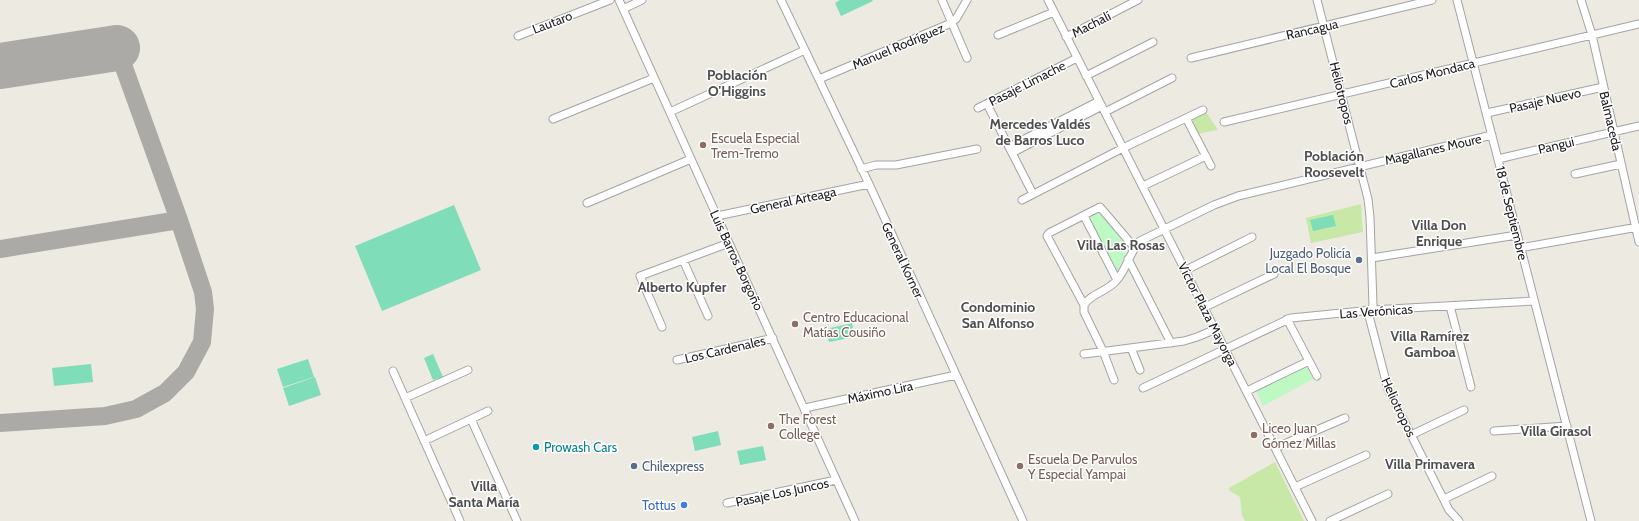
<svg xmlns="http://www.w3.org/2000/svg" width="1639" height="521" viewBox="0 0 1639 521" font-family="Cabin,sans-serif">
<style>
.grass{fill:#c7e8a7}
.park{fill:#bef8c3}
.pitch{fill:#7fddb9}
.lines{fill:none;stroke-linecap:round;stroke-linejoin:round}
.taxiway{stroke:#acaaa6;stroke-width:18}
.runway{stroke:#acaaa6;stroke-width:46}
.minor-casing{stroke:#a3a3a3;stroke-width:9}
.minor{stroke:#fff;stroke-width:7}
.education-dot{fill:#8d6e63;stroke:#fff;stroke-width:1.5}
.service-dot{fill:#5c6f8a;stroke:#fff;stroke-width:1.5}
.culture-dot{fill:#0f9aa8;stroke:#fff;stroke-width:1.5}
.shop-dot{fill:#3f7fe0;stroke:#fff;stroke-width:1.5}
.labels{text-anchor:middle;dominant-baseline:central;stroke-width:3;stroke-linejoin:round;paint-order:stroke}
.street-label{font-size:13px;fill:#1c1c1c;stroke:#fff}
.education-label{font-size:13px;fill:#785e54;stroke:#fff;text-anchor:start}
.service-label{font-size:13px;fill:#4e5e75;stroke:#fff;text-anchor:end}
.culture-label{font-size:13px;fill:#0d838f;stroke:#fff;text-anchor:start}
.shop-label{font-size:13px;fill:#366cbe;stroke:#fff;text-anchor:end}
.neighbourhood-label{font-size:14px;font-weight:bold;fill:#4f4f4f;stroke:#fff}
</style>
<rect width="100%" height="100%" fill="#edeae2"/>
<path class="grass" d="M1206 112 1218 130 1197 134 1189 120Z
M1361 204 1363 232 1311 243 1306 218Z
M1275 462 1304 521H1245L1242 515 1240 497 1230 491 1229 488Z"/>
<path class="park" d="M1100 210 1129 245 1116 274 1088 218Z
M1305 363 1313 379 1263 406 1255 389Z"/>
<path class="pitch" d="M840 0H872L873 1 841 16 835 3Z
M454 205 481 270 382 311 355 246Z
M1333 215 1336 226 1313 231 1310 220Z
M852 323 855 337 829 342 826 329Z
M433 354 443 377 433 380 424 358Z
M308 359 314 377 283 387 277 369Z
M91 364 93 382 54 386 52 368Z
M315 377 321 395 289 406 283 388Z
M718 431 721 445 695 451 692 437Z
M763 446 766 460 740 465 737 451Z"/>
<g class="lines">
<path class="taxiway" d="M0 249 179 220 117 48
M0 423 105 416 136 409 165 393 186 372 202 342 205 309 203 292 179 220"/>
<path class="runway" d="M0 66 117 48"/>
<defs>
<path id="minor" d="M619 0 855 521
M781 0 869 184 1023 521
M942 0 967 58
M1048 0 1312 521
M1317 0 1368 199 1370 217 1373 305 1369 316 1388 389 1449 510 1459 521
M1457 0 1591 521
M1581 0 1592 35 1639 242
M623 9 642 0
M998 35 1054 12
M518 36 610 0
M1066 37 1138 0
M1191 58 1432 0
M1086 76 1153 42
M819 79 949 24 956 19 967 0
M987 104 1033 194
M978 108 1077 58
M670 112 805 50
M1105 112 1172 78
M1487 113 1603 87
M1186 118 1211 166
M553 119 654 78
M1224 122 1639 24
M1009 147 1099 101
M1012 153 1102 106
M1498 159 1639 126
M861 169 876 165H896L977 149
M1575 174 1621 164
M1143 186 1206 156
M1022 200 1123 148 1203 110
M587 203 691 159
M717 216 869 184
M1084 216 1117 280
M1520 248 1638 227
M1372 258 1517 235
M1128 259 1171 343
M683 260 708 316
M1186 270 1252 237
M1084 305C1090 294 1108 291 1116 281 1127 269 1129 253 1140 241L1214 205 1238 196 1492 135
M1450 306 1471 387
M1205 307 1274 274
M1287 319 1317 376
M662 327 640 276 729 243
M1131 348 1140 370
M1084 354 1184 341 1197 337 1216 329
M677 360 773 338
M393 371 460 521
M1114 380 1103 351 1084 312V305L1047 236 1049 233 1100 207 1134 247
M1143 388 1291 318 1372 310 1534 301
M1247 391 1309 361
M405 398 468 370
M805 408 956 375
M471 419 517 521
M1494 431 1567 426
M1411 435 1464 410
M424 441 488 411
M1275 448 1345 418
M1295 487 1366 455
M1444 499 1492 476
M727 503 836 480
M1330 521 1388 494"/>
</defs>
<use href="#minor" class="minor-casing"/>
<use href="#minor" class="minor"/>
</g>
<g class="education-dot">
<circle cx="703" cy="145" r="4"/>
<circle cx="795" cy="324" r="4"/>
<circle cx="771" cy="426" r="4"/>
<circle cx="1254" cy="435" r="4"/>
<circle cx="1020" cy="466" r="4"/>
</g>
<g class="service-dot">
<circle cx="1359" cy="260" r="4"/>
<circle cx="634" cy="466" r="4"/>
</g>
<circle class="culture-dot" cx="536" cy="447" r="4"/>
<circle class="shop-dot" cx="684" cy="505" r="4"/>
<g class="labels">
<g class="street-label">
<text transform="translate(552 22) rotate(-21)">Lautaro</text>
<text transform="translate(1091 24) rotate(-27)">Machalí</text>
<text transform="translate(1312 29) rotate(-13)">Rancagua</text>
<text transform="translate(898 46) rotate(-23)">Manuel Rodríguez</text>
<text transform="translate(1432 73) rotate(-14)">Carlos Mondaca</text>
<text transform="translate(1027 83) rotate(-27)">Pasaje Limache</text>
<text transform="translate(1342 93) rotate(76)">Heliotropos</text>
<text transform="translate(1545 100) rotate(-13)">Pasaje Nuevo</text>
<text transform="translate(1611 121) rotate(77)">Balmaceda</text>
<text transform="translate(1556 145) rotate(-13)">Pangui</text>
<text transform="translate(1433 149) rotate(-13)">Magallanes Moure</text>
<text transform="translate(793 200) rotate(-12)">General Arteaga</text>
<text transform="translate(1512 213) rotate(76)">18 de Septiembre</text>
<text transform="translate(737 260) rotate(65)">Luis Barros Borgoño</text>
<text transform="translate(903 260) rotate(65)">General Korner</text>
<text transform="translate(1376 311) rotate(-4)">Las Verónicas</text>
<text transform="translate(1208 314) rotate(63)">Víctor Plaza Mayorga</text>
<text transform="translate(725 349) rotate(-13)">Los Cardenales</text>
<text transform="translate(880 392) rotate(-12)">Máximo Lira</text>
<text transform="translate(1399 407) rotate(65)">Heliotropos</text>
<text transform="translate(782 492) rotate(-12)">Pasaje Los Juncos</text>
</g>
<g class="education-label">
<text x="711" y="138">Escuela Especial<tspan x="711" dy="15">Trem-Tremo</tspan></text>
<text x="803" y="317">Centro Educacional<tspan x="803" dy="15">Matías Cousiño</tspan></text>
<text x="779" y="419">The Forest<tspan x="779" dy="15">College</tspan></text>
<text x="1262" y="428">Liceo Juan<tspan x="1262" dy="15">Gómez Millas</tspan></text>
<text x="1028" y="459">Escuela De Parvulos<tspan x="1028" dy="15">Y Especial Yampai</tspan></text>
</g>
<g class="service-label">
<text x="1351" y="253">Juzgado Policía<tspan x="1351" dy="15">Local El Bosque</tspan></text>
<text x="642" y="466" text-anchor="start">Chilexpress</text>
</g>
<g class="culture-label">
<text x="544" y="447">Prowash Cars</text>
</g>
<g class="shop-label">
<text x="676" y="505">Tottus</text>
</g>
<g class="neighbourhood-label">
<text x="737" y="75">Población<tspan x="737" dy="16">O'Higgins</tspan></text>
<text x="1040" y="124">Mercedes Valdés<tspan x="1040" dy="16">de Barros Luco</tspan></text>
<text x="1334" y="156">Población<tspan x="1334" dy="16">Roosevelt</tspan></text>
<text x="1439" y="225">Villa Don<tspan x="1439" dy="16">Enrique</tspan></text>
<text x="1121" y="245">Villa Las Rosas</text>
<text x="682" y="287">Alberto Kupfer</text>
<text x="998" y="307">Condominio<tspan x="998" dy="16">San Alfonso</tspan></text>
<text x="1430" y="336">Villa Ramírez<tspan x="1430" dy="16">Gamboa</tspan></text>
<text x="1556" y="431">Villa Girasol</text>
<text x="1430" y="464">Villa Primavera</text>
<text x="484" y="486">Villa<tspan x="484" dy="16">Santa María</tspan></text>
</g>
</g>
</svg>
